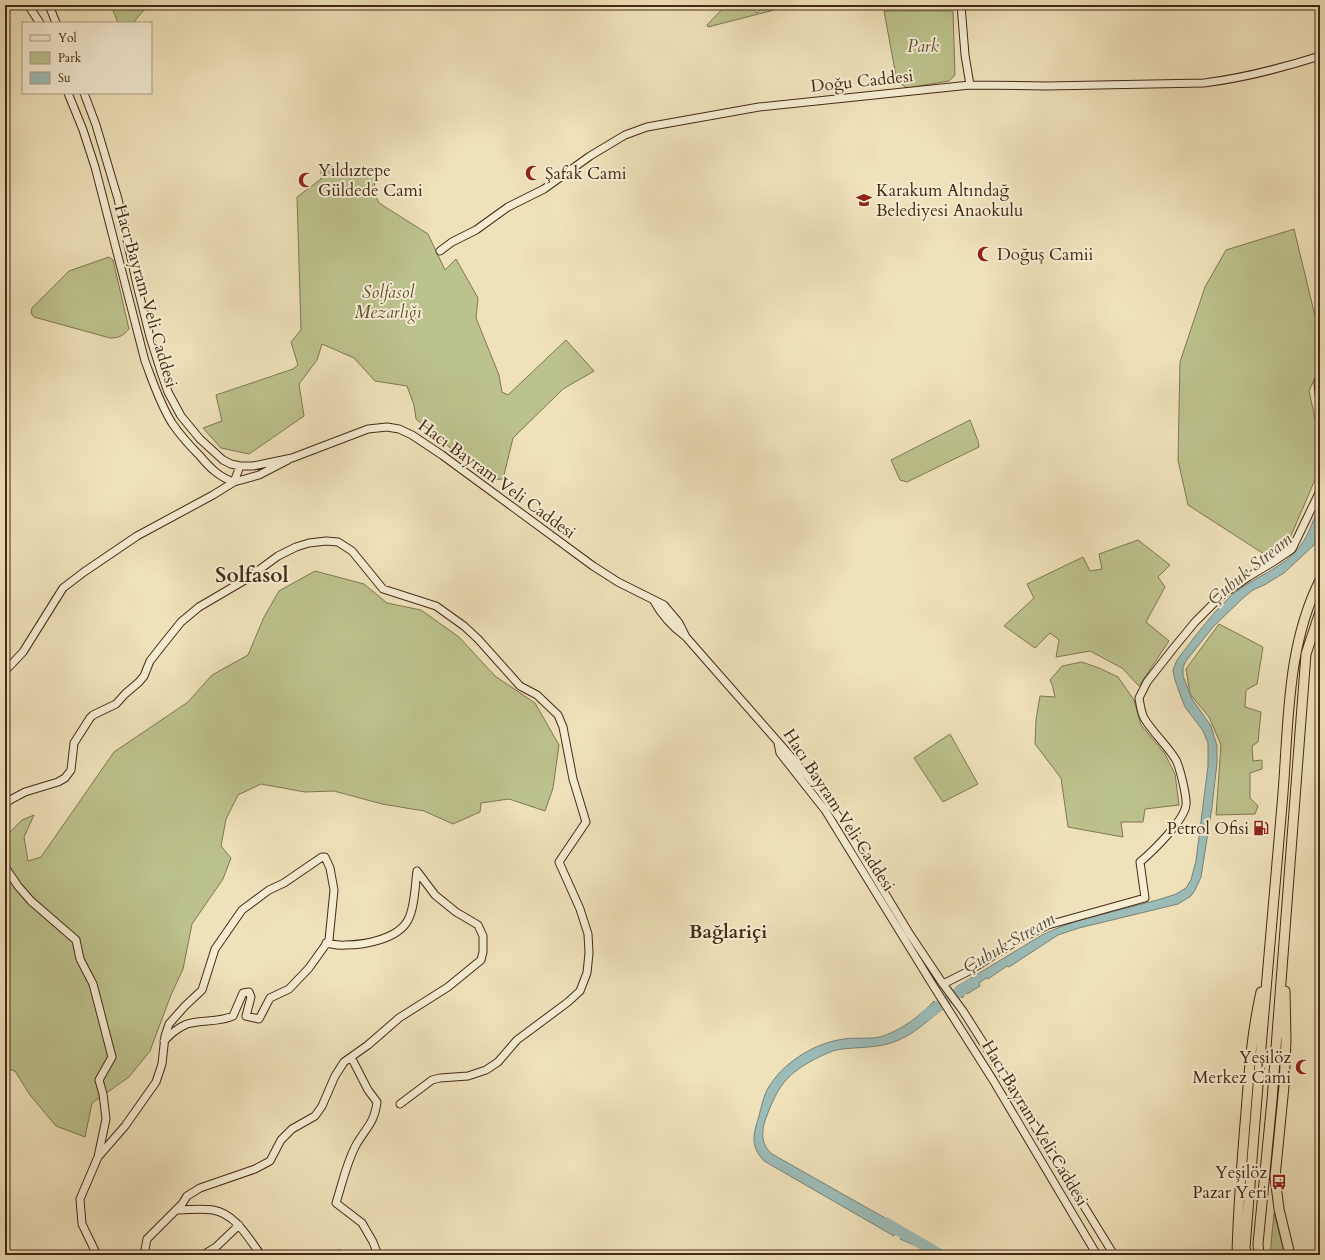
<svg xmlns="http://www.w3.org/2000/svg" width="1325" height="1260" viewBox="0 0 1325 1260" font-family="Cardo,serif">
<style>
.green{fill:#bcc28d;stroke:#807651}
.water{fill:#9cbcb8;stroke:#798177}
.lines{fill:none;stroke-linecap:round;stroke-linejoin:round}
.river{stroke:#9cbcb8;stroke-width:11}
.secondary-casing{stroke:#452915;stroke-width:9}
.highway-casing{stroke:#452915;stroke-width:11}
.secondary{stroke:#f5ecd2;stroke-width:7}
.highway{stroke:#efe1ba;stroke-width:9}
.labels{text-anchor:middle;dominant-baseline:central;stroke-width:4;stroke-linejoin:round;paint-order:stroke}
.park-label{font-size:17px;font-style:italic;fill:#634f33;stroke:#f5ecd2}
.street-label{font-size:17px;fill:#452915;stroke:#f5ecd2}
.poi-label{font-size:17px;fill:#452915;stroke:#f5ecd2;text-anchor:start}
.water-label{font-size:18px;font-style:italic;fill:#5b4e3e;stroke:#f5ecd2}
.quarter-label{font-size:19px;font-weight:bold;fill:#452915;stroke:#f5ecd2}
.district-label{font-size:21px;font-weight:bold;fill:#452915;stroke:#f5ecd2}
</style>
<rect width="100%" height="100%" fill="#efe1ba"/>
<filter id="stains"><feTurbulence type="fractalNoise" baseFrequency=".005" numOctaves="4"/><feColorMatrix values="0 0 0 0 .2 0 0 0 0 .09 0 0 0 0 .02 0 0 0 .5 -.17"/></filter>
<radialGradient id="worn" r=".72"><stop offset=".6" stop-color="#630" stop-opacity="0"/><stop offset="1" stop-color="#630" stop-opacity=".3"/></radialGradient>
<path class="green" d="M111 5H148L133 23H118Z
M726 5H749L757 13 764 5H777L774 10 708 27 707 25Z
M884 11H953L955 75 949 81 907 88 897 81Z
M321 165 374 173 375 195 379 203 428 234 445 270 456 259 478 298 476 318 499 375 502 392 508 395 566 340 594 371 563 389 513 438 503 479 488 480 416 419 414 405 407 386 375 381 354 358 322 344 317 360 299 384 304 416 249 454 221 448 203 428 222 421 216 395 293 369 298 365 291 342 301 330 297 197 321 179Z
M1294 229 1317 324 1320 327V367L1309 391 1318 432 1320 468 1287 545 1267 556 1188 505 1178 460 1180 362 1205 287 1226 250Z
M109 257 113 260 129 329C123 336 119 338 110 338L34 317 31 313 32 308 69 271Z
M970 420 978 441 979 447 907 482 900 480 891 460Z
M1138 540 1170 565 1158 577 1165 587 1146 622 1169 641 1139 686 1122 668 1090 651 1056 657 1059 640 1050 633 1035 648 1004 626 1034 598 1027 584 1083 557 1090 571 1102 569 1099 554Z
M315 571 364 584 387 603 421 610 459 637 495 676 535 703 559 745 553 788 545 811 509 799 481 803 480 812 453 824 424 811 382 804 334 791 305 792 261 784 238 795 226 819 221 846 231 858 223 879 192 924 183 969 171 995 150 1051 129 1077 92 1103 85 1137 56 1126 30 1095 15 1071 5 1068V837L22 820 34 815 24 837 28 861 41 857 114 752 188 702 212 675 248 655 264 617 279 591Z
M1219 624 1263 647 1257 684 1246 690 1245 707 1261 712 1258 742 1252 746 1253 761 1262 760V769L1250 773V798L1258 806 1255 814 1216 815 1221 745 1209 717 1190 694 1186 669Z
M1082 662 1099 668 1118 677 1134 700 1141 725 1165 754 1175 774 1179 805 1145 809 1143 822H1121L1123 837 1068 827 1061 778 1035 744 1036 720 1040 696 1055 697 1052 684 1050 680 1062 666Z
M950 734 978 784 943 802 914 758Z
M1274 1213 1285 1255H1270Z"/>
<path class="water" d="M1320 504V531L1314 545 1284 573 1266 584 1253 590 1243 598 1213 627 1186 661 1183 667V676L1192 699 1211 726 1217 746V763L1212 807 1201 877 1195 890 1191 896 1178 904 1079 928 1058 935 1009 967 1007 966 988 979 986 978 979 983 980 986 967 994 965 992 963 994 964 996 962 998 956 987 1042 935 1060 927 1077 921 1161 899 1176 894 1186 888 1191 880 1196 861 1208 766V743L1203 731 1185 707 1181 697 1175 680 1173 670 1177 660C1194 638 1211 614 1232 595 1254 576 1284 569 1301 545 1308 536 1315 516 1320 504Z
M934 1001 939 1012C925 1023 911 1036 894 1042 878 1048 859 1047 843 1049 833 1050 825 1054 817 1058 786 1074 778 1086 766 1118 761 1131 761 1145 772 1154L901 1227 894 1236 764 1161C750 1146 753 1135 759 1116 761 1108 763 1098 767 1090 782 1063 814 1043 844 1039 857 1037 871 1040 883 1036 903 1029 920 1016 934 1001Z
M906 1230 935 1247 947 1255H932L925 1250 900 1239Z"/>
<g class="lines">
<path class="river" d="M925 1016 970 984
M886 1223 941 1255"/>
<defs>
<path id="secondary" d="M28 5 40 23
M49 5 56 23
M961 5 965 55 970 85
M68 93 83 130 95 167 145 361C153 382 160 404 172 423 180 435 190 446 200 456 210 468 219 477 234 482
M84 93 96 125 118 199 137 285 150 337 161 372 168 392 181 416 200 439 223 460 231 464 240 466H253L292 458 368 429 387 427 399 429 412 435 442 455 593 566 618 582 664 605 679 623 686 637
M440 251 452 242 476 230 508 207 544 189 590 156 625 135 647 127 759 107 970 85 1047 86 1204 83C1244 78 1282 68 1320 56
M1320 375 1318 383 1320 404
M234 482 240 466
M654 601C661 614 674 628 686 637L786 751 820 791 840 819 909 933 943 984 963 1011 1003 1074 1114 1255
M5 671 23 652 63 588 84 572 137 536 213 495 234 482 259 475 288 460
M778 743 780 753 825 810 934 987 993 1080 1097 1255
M5 804 10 800 25 792 58 782 65 778 71 770 74 743 90 718 93 715 116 704 125 694 139 682 144 676 150 661 161 647 181 622 199 607 245 580 278 556 296 547 309 543 326 541 338 542 352 551 383 589 436 606 464 626 478 639 520 686 537 695 558 715 563 727 573 779 586 822 559 862 580 909 588 934 589 953 587 973 580 991 568 1002 517 1040 498 1062 486 1070 468 1076 440 1078 432 1080 400 1104
M5 867 18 886 31 901 76 940 80 959 93 984 112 1057 99 1080 103 1094 106 1119 98 1157 80 1199 82 1224 97 1255
M943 984 969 971 1018 940 1048 925 1145 898 1140 862C1152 852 1184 821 1186 805 1187 797 1180 768 1176 760 1167 745 1153 733 1144 718 1141 712 1140 704 1139 698L1147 682 1172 650 1195 622 1221 596 1248 577 1273 562 1292 549 1320 491
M351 1057 368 1090 377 1102C374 1125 365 1128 355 1147 346 1165 342 1184 336 1203L362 1223 373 1242 378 1255
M98 1157 125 1126 156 1082 162 1064 165 1036 169 1024 185 1006 202 990 215 949 242 910 269 890 284 883 322 857H325L330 868 334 890 329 940 309 968 289 989 270 998 259 1019 246 1016 251 997 249 992 243 993 233 1016C218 1023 202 1019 187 1024 177 1028 171 1034 164 1041
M176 1210C188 1210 201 1208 213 1210 236 1214 248 1238 261 1255
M144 1255 147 1239 182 1204 187 1196 200 1188 255 1169 270 1161 281 1140 292 1129 315 1116 322 1106 335 1076 344 1062 368 1045 399 1018 448 987 481 960 483 952V936L478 925 456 912 435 895 417 871C415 885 415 907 408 920 398 939 365 945 345 945 339 946 332 944 326 943
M203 1255 216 1247 239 1225
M336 1255 339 1254 342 1255"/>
<path id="highway" d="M1285 991 1286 1040 1284 1086 1275 1177 1279 1209 1290 1255
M1237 1255C1238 1207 1242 1160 1246 1112 1249 1072 1252 1031 1261 992
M1246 1255 1245 1248C1256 1100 1269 953 1282 805 1289 729 1285 650 1320 580
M1259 1255 1258 1244 1272 1100 1306 654 1320 612"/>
</defs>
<use href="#secondary" class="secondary-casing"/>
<use href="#highway" class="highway-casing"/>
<use href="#secondary" class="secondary"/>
<use href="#highway" class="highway"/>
</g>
<defs>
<symbol id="mosque-bare" viewBox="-9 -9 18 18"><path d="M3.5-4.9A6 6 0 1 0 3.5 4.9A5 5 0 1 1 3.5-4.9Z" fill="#8f2418" stroke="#f5ecd2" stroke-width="2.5" paint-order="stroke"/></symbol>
<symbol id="school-bare" viewBox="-9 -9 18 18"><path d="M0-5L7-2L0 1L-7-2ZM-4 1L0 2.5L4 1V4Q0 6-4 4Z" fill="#8f2418" stroke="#f5ecd2" stroke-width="2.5" paint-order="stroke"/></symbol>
<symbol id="fuel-bare" viewBox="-9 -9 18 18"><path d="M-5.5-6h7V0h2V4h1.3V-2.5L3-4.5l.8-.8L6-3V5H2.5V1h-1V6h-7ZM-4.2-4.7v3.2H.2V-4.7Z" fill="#8f2418" stroke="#f5ecd2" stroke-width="2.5" paint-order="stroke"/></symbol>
<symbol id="bus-bare" viewBox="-9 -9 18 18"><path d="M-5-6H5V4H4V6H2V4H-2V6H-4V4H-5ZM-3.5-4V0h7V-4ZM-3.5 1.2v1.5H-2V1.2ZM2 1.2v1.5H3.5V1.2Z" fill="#8f2418" stroke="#f5ecd2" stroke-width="2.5" paint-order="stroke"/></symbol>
</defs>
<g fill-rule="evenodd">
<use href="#mosque-bare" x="522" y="162" width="22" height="22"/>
<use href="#mosque-bare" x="295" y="169" width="22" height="22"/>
<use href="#school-bare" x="853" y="189" width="22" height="22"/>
<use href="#mosque-bare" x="974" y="243" width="22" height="22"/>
<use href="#fuel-bare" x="1250" y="817" width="22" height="22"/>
<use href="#mosque-bare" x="1292" y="1056" width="22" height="22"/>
<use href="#bus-bare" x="1268" y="1171" width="22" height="22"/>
</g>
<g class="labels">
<g class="park-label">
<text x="923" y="46">Park</text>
<text x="388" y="292">Solfasol<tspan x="388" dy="20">Mezarlığı</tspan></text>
</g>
<g class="street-label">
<text transform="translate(862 81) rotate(-6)">Doğu Caddesi</text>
<text transform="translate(146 296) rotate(74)">Hacı Bayram Veli Caddesi</text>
<text transform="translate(497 479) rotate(36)">Hacı Bayram Veli Caddesi</text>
<text transform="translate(839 810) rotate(57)">Hacı Bayram Veli Caddesi</text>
<text transform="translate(1035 1123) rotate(59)">Hacı Bayram Veli Caddesi</text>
</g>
<g class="poi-label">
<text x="318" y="170">Yıldıztepe<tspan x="318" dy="20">Güldede Cami</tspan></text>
<text x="545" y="173">Şafak Cami</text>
<text x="876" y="190">Karakum Altındağ<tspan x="876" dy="20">Belediyesi Anaokulu</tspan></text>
<text x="997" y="254">Doğuş Camii</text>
<text x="1249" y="828" text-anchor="end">Petrol Ofisi</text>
<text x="1291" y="1057" text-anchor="end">Yeşilöz<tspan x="1291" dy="20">Merkez Cami</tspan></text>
<text x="1267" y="1172" text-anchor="end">Yeşilöz<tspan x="1267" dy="20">Pazar Yeri</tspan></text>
</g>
<g class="water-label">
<text transform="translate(1250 569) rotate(-39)">Çubuk Stream</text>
<text transform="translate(1009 943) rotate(-30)">Çubuk Stream</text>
</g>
<g class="quarter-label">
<text x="728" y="932">Bağlariçi</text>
</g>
<g class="district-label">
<text x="252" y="575">Solfasol</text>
</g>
</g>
<rect width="1325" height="1260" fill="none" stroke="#efe1ba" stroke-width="20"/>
<rect x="6" y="6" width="1313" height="1248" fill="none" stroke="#452915" stroke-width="2"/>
<rect x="10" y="10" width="1305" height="1240" fill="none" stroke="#452915"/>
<rect x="22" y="22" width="130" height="72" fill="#f5ecd2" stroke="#af9e86"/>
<rect x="30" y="35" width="20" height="6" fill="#f5ecd2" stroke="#af9e86"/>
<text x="58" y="42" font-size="12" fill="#452915">Yol</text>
<rect x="30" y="52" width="20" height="12" fill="#bcc28d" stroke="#af9e86"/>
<text x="58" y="62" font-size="12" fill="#452915">Park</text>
<rect x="30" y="72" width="20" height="12" fill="#9cbcb8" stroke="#af9e86"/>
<text x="58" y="82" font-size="12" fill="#452915">Su</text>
<rect width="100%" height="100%" filter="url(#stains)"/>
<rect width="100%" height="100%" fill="url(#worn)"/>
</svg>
